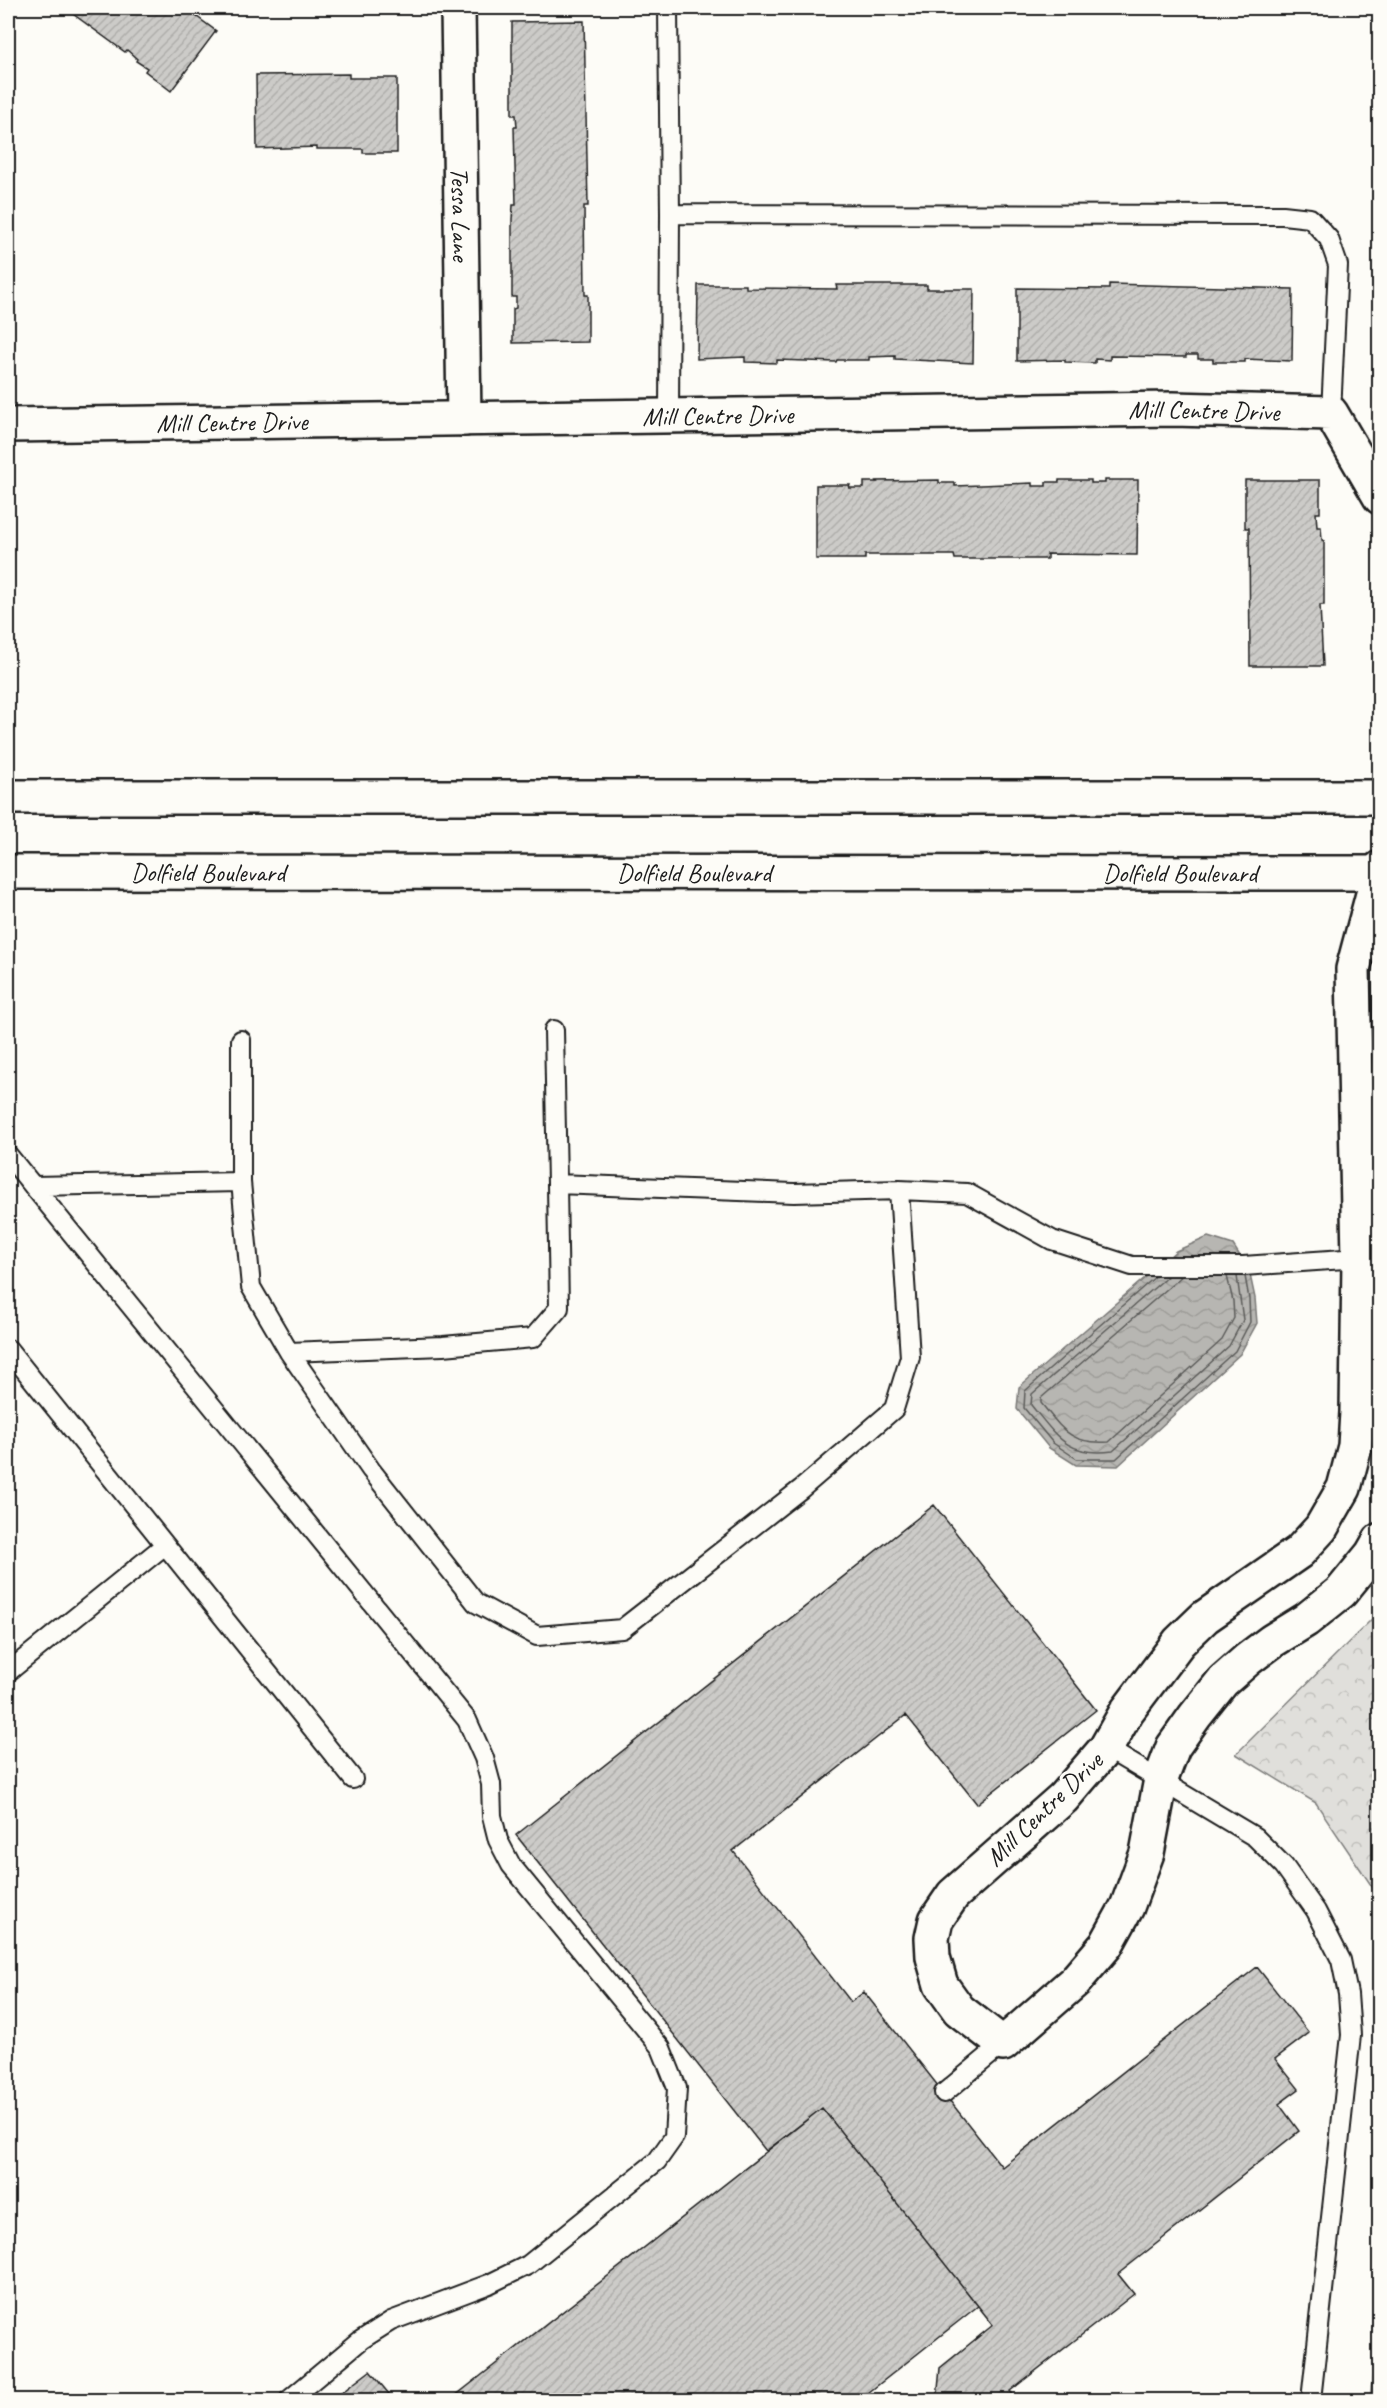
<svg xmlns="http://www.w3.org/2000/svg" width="1387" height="2408" viewBox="0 0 1387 2408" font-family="Caveat,sans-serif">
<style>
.park{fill:url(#park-crowns);stroke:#7e7e7c;stroke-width:1.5}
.water{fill:url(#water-waves);stroke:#797876;stroke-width:1.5}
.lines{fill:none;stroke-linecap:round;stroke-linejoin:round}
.shore{stroke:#5a5a58;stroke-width:1.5}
.building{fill:url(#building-hatch);stroke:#1c1c1c;stroke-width:1.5}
.service-casing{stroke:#1c1c1c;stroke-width:22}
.minor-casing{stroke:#1c1c1c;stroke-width:38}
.secondary-casing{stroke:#1c1c1c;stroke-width:38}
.service{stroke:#fdfcf7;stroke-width:18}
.minor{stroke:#fdfcf7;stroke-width:33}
.secondary{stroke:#fdfcf7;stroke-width:33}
.labels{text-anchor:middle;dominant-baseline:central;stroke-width:6;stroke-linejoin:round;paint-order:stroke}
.street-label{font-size:26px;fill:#1c1c1c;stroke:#fdfcf7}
</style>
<defs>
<pattern id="park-crowns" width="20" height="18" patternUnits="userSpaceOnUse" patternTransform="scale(1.5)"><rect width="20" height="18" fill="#e0dfdb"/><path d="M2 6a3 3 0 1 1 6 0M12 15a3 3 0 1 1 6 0" fill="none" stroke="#c0bfbb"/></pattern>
<pattern id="water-waves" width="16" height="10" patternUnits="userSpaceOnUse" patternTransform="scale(1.5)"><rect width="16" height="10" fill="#b7b6b2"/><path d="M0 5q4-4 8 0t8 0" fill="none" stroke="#9d9c98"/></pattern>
<pattern id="building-hatch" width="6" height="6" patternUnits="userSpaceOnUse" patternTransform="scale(1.5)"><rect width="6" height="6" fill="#cccbc8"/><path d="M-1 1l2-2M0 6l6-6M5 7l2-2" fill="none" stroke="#afaeab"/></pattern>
</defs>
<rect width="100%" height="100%" fill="#fdfcf7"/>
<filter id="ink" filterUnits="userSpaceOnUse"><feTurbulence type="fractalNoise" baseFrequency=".0167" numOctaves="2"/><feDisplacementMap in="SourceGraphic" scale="12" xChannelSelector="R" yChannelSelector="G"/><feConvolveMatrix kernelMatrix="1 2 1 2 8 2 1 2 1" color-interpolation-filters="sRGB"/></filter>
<g filter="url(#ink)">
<path class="park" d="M1379 1612V1897L1316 1803 1236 1754Z
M1379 2317V2400H1370Z"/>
<path class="water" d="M1208 1237 1233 1245 1249 1270 1255 1298 1257 1323 1240 1354 1118 1466 1076 1465 1049 1448 1017 1409 1019 1387 1176 1251Z"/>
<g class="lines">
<path class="shore" d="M1156 1276 1025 1391 1024 1408 1053 1443 1077 1459H1116L1235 1351 1250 1322 1249 1299 1245 1276
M1168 1276 1032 1394 1031 1405C1057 1437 1068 1457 1113 1451L1229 1346 1243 1320 1237 1276
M1182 1276 1041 1398V1403C1063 1430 1071 1445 1109 1442L1222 1340 1234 1318 1233 1301 1227 1276"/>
</g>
<path class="building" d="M68 8H185L216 31 171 91 145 71 147 68 136 61 137 59 127 50 125 52 73 14 74 12Z
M584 21 588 206H584L585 295H588V342L513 343V309L516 308V297H512V219L513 205H516L514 127H517L516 115H512V22Z
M349 74V78H397V153H363V149H317V147L257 149 256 75Z
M1109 284 1293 289 1292 361 1245 359V362H1213V359H1198V355H1186V357L1110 356V360L1095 359V363L1065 362V360L1017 361V288L1109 289Z
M698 285H746V288L837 289 836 285H927V289H974L973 363 895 359V356L869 357V360H837L836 362 777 360V363L745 362V357L697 359Z
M939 480V483H955V486L1032 483V486H1046V482H1059V480H1091V483H1105V480H1138L1137 555 1047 554V559H955L954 555H865V559H816V485H850L849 488H864V482H877L876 481Z
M1245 480H1320V513H1316L1317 527H1321L1322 540 1324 541V605H1320L1323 666H1250L1249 528H1245Z
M934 1505 1096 1710 977 1804 906 1715 733 1851 851 2002 864 1992 1002 2167 1257 1967 1309 2033 1275 2059 1299 2089 1279 2104 1299 2131 1118 2274 1134 2294 1010 2391 1018 2400H937L940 2368 993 2325 822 2108 766 2151 516 1835Z
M822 2108 978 2306 859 2400H450Z
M370 2371 394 2400H332Z"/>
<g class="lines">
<defs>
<path id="service" d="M668 8 670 214 669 417
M670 214 1283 215 1310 218 1329 239 1338 265 1331 413
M554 1030 557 1184
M241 1040V1182
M8 1155 467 1720 484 1758 491 1784 492 1816 498 1840 511 1865 661 2048 677 2088 674 2137 657 2161 528 2265 489 2284 391 2321 361 2340 289 2400
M33 1186 241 1182 251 1287 289 1352 443 1346 533 1338 559 1308 557 1184 794 1193 899 1190 967 1193 1052 1240 1132 1266H1243L1359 1258 1380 1260
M8 1349 353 1779
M289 1352 371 1470 476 1603 537 1636 622 1629 801 1489 894 1409 910 1357 899 1190
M8 1672 165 1545
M1106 1748 1255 1837 1284 1866 1316 1911 1341 1960 1348 1994 1351 2035 1311 2400
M944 2093 1003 2044"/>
<g id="minor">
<path id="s1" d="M458 8 464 419"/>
<path id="s2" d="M8 425 1173 409 1331 413 1380 497"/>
<path d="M1380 868 1353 969 1359 1258 1357 1412 1355 1446 1344 1488 1321 1528 1299 1552 1205 1617 1179 1642 1127 1711 1106 1748 1063 1798 953 1895 936 1920 932 1938 933 1957 941 1985 959 2010 1003 2044 1075 1981 1106 1945 1127 1907 1147 1853 1161 1779 1173 1747 1195 1716 1223 1681 1248 1659 1272 1641 1306 1620 1341 1592 1372 1554 1380 1540"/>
</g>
<g id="secondary">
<path d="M8 797H1380"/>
<path id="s3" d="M8 872 1380 873"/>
</g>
</defs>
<use href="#service" class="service-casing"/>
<use href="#minor" class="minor-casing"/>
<use href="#secondary" class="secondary-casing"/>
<use href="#service" class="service"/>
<use href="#minor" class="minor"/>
<use href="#secondary" class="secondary"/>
</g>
</g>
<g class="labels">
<g class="street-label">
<text stroke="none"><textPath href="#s1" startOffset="206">Tessa Lane</textPath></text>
<text stroke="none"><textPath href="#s2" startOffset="1196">Mill Centre Drive</textPath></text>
<text stroke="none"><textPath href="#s2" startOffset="710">Mill Centre Drive</textPath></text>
<text stroke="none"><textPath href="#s2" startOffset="224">Mill Centre Drive</textPath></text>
<text stroke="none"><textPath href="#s3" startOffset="200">Dolfield Boulevard</textPath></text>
<text stroke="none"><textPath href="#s3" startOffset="686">Dolfield Boulevard</textPath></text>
<text stroke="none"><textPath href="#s3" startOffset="1172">Dolfield Boulevard</textPath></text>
<text transform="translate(1044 1809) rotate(-44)">Mill Centre Drive</text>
</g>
</g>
<rect width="1387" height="2408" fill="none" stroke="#fdfcf7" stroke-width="30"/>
<rect x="15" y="15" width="1357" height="2378" fill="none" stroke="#1c1c1c" stroke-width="2" filter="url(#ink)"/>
</svg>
